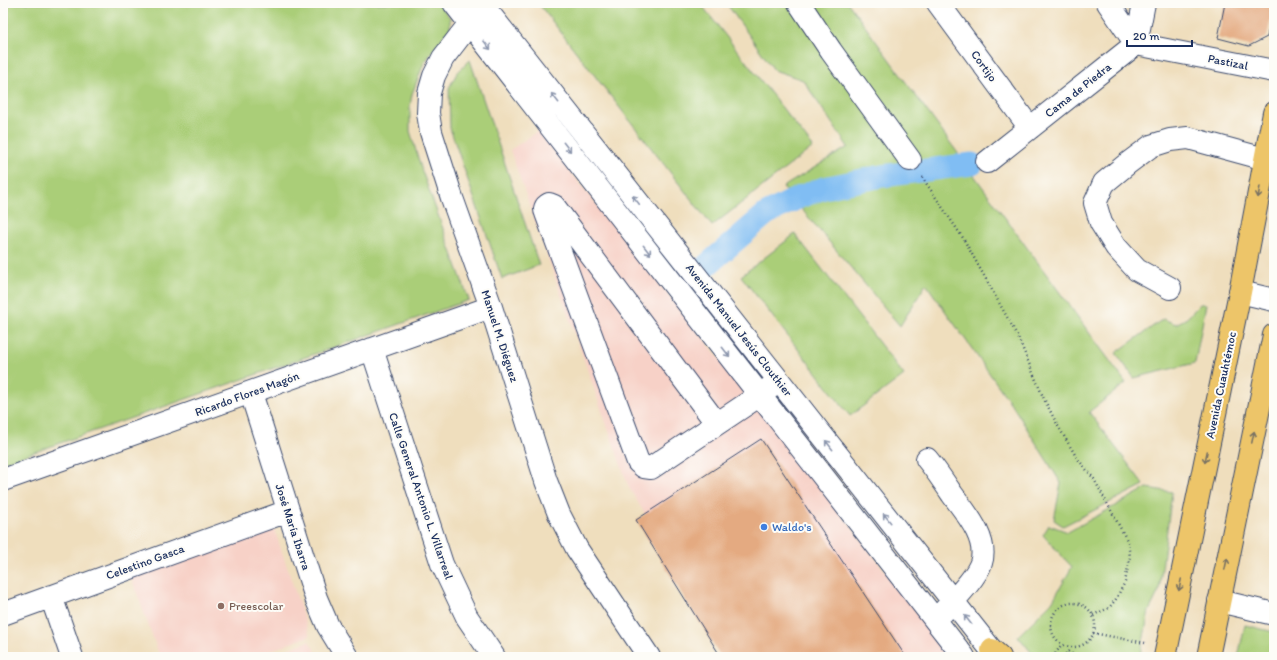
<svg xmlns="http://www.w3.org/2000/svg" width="1277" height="660" viewBox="0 0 1277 660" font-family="Itim,sans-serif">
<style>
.built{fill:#f7d1c7}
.green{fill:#aace78;stroke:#627e6b}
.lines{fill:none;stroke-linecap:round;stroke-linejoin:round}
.canal{stroke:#80bdf3;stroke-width:23}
.building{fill:#e4aa81}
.minor-casing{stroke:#3b496c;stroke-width:24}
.major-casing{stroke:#3b496c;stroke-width:24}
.path{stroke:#3b496c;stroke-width:2.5;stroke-dasharray:1 3;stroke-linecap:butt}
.minor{stroke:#fff;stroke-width:22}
.major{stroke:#edc569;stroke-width:22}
.oneway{stroke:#8d97ae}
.oneway2{stroke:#797263}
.shop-dot{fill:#3f7fe0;stroke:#fdfcf7;stroke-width:1.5}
.education-dot{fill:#8d6e63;stroke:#fdfcf7;stroke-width:1.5}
.labels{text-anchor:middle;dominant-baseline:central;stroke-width:4;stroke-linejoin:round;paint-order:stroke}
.street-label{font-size:12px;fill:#1b2f5e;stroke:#fdfcf7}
.shop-label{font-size:12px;fill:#366cbe;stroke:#fdfcf7;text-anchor:start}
.education-label{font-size:12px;fill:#785e54;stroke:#fdfcf7;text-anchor:start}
</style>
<rect width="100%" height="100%" fill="#fdfcf7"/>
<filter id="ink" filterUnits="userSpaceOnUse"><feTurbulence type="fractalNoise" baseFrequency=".025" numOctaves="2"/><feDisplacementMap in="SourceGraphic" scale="8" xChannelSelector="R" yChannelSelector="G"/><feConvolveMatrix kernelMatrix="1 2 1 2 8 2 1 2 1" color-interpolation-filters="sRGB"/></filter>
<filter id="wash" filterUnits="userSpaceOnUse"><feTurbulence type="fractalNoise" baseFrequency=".012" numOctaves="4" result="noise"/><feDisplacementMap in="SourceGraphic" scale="16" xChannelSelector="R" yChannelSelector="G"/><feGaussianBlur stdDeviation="0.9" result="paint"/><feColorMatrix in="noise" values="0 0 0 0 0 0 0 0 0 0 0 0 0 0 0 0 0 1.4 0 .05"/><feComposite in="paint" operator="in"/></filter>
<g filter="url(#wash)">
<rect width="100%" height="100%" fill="#efdebd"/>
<path class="built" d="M538 131 779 433 951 657H734L629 488 510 150Z
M273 525 310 636 252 657H160L131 577Z
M309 641 319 657H267Z"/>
<path class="green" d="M3 3H439L450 18V28L424 63 412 94 410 106V131L422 171 469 300 3 463Z
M538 3H700L813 147 712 226Z
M726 3H848L1126 383 1089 412 1144 485 1063 526 1054 520 1061 483 1014 408 926 284 900 326 783 187 848 147 803 80 774 70Z
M470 60 539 265 502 279 450 128 449 88 457 73Z
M795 234 904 375 850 416 741 276Z
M1200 304H1206L1195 363 1134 378 1116 353 1163 319 1176 324 1187 318Z
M1147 488 1172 492 1159 591 1149 611 1140 657H1035L1018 636 1052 602 1072 567 1043 535 1049 525 1068 532Z
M1245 625 1274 632V657H1238Z"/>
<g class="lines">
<path class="canal" d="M706 266 766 214 800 197 824 188 882 176 972 164"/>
</g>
<g id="blocks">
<path class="building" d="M1225 3H1274L1267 37 1249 46 1218 38Z
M761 439 906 657H721L636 520Z"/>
</g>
</g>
<g filter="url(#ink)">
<use href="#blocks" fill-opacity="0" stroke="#3b496c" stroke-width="1"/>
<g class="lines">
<defs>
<path id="minor" d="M454 3 964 657
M481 3 997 657
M799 3 831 51 910 160
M938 3 1030 128
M1108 3 1136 44 1274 71
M481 15 470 23 443 58 434 76 429 93 428 113 431 132 452 198 491 307 546 481 559 514 577 549 649 657
M987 162 1136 44 1144 3
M1170 288 1137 270 1116 247 1101 223 1095 203 1104 183 1127 164 1151 146 1170 140 1188 138 1265 159
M1240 292 1274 300
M372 349 442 564 467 617 494 657
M251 393 316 598 328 626 347 657
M717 424 554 206 549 204C545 206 544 209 546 213L638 462 644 467 651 468 760 395 771 387
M927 459C936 470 944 482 952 494 965 512 989 539 981 563 976 578 954 600 943 612
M3 480 491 307
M51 596 72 657
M1219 601 1274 614
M3 614 288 511"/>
<path id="major" d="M992 650 1000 657
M1165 657 1240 292 1274 113
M1208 657 1274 335"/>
</defs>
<use href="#minor" class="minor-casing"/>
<use href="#major" class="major-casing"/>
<path class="path" d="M922 177 963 238 1017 335 1044 399 1058 426 1077 458 1094 479 1128 542 1130 557 1125 582 1116 599 1109 608 1093 615
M1051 625a22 22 0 1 1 44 0a22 22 0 1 1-44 0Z
M1093 633 1145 643
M1053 657 1062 644
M1065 657 1064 656 1068 651 1076 657"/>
<use href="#minor" class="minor"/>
<use href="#major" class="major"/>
</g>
<defs><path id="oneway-shaft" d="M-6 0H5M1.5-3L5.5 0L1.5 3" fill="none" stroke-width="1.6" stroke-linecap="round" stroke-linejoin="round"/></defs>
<g class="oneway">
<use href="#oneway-shaft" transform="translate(487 45) rotate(52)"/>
<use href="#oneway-shaft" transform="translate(555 98) rotate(-128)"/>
<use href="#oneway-shaft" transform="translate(567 147) rotate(52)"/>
<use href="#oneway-shaft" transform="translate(636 200) rotate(-128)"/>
<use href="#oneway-shaft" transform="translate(647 250) rotate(52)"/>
<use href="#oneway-shaft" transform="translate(726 352) rotate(52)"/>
<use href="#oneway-shaft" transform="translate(829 445) rotate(-128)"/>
<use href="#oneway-shaft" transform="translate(887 518) rotate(-129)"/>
<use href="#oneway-shaft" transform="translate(968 620) rotate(-128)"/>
</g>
<g class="oneway2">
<use href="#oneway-shaft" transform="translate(1259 192) rotate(100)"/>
<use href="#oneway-shaft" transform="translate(1253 437) rotate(-78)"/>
<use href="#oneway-shaft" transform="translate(1206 457) rotate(102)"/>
<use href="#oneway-shaft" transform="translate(1226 564) rotate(-78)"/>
<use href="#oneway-shaft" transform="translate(1180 585) rotate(102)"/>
</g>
</g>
<circle class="shop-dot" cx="764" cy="527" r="4"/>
<circle class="education-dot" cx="221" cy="606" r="4"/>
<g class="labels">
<g class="street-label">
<text transform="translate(1228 62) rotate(11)">Pastizal</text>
<text transform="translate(984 66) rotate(54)">Cortijo</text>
<text transform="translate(1078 90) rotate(-38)">Cama de Piedra</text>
<text transform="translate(739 330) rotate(52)">Avenida Manuel Jesús Clouthier</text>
<text transform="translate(500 336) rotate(72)">Manuel M. Diéguez</text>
<text transform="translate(1221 385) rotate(-78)">Avenida Cuauhtémoc</text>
<text transform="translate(247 394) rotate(-20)">Ricardo Flores Magón</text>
<text transform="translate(421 496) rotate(71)">Calle General Antonio L. Villarreal</text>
<text transform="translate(293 527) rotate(72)">José María Ibarra</text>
<text transform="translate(145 562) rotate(-20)">Celestino Gasca</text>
</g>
<g class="shop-label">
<text x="772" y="527">Waldo's</text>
</g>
<g class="education-label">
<text x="229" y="606">Preescolar</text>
</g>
</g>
<rect width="1277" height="660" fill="none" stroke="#fdfcf7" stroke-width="16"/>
<path d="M1127 40v6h65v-6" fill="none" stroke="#1b2f5e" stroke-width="2"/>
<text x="1133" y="40" font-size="12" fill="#1b2f5e" stroke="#fdfcf7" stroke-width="3" paint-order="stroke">20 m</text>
</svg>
